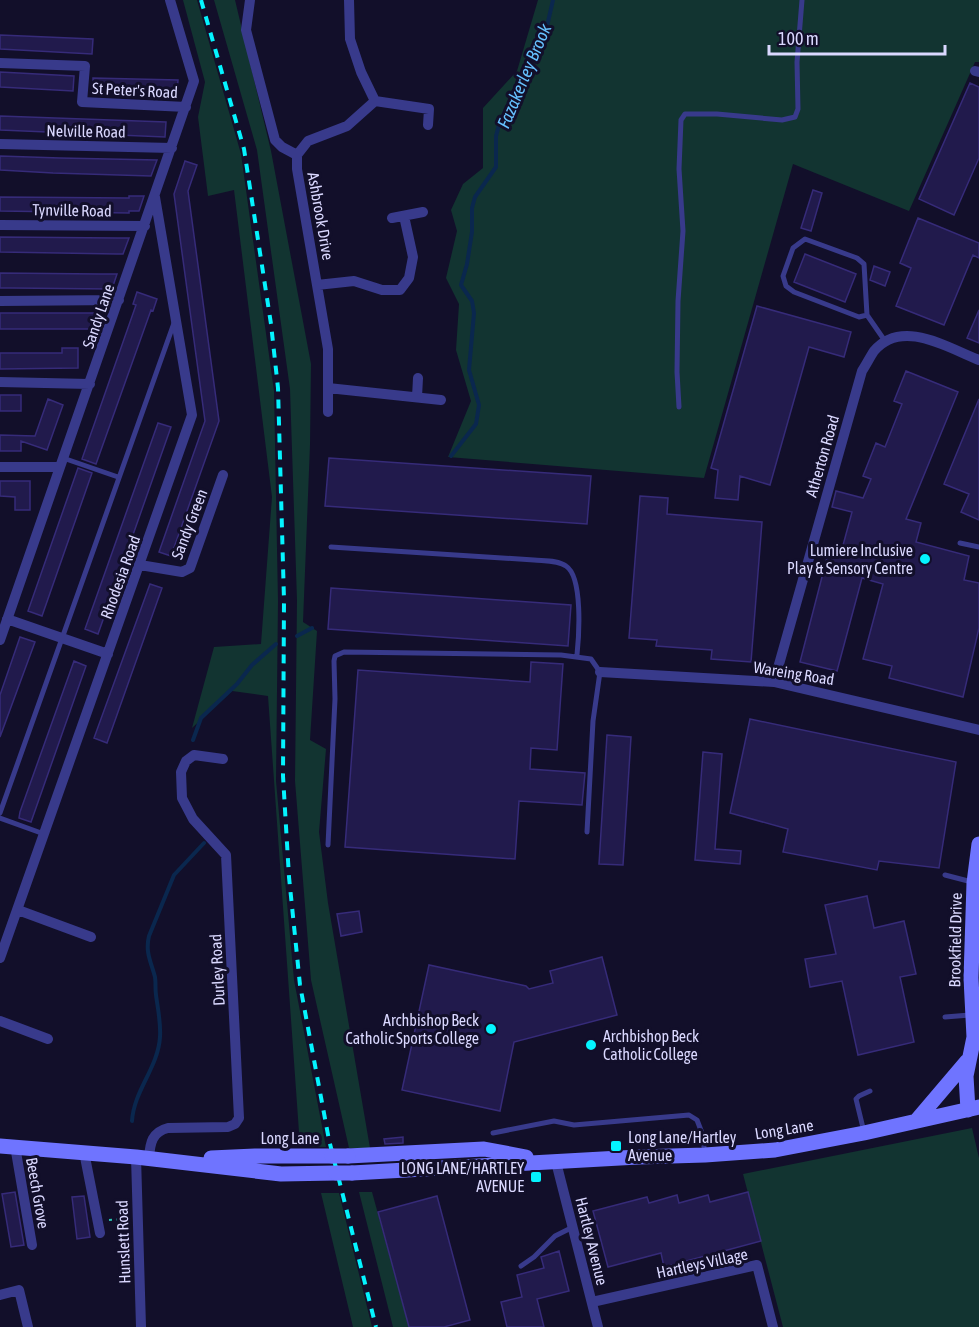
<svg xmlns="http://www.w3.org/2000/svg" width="979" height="1327" viewBox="0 0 979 1327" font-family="'Asap Condensed',sans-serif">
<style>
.green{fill:#123431}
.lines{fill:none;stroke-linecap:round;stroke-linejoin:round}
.stream{stroke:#0a274e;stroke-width:4}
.building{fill:#211a4c;stroke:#362b79;stroke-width:1.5}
.path{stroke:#2ac1af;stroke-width:2;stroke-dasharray:3 4.5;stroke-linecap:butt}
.lane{stroke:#383a8b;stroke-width:5}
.street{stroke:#383a8b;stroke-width:10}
.secondary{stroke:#6f74ff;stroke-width:15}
.rail{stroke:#04f4ff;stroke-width:4;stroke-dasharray:9 8;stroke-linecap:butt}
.secondary-bridge{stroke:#6f74ff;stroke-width:15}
.poi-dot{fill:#04f4ff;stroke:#120f2a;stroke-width:2}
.labels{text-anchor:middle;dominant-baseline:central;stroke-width:6;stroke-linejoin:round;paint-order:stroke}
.street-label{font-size:16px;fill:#dad8ff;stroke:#120f2a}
.poi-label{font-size:16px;fill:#dad8ff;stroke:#120f2a;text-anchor:end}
.water-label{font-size:18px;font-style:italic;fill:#66c1ff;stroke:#120f2a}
</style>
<rect width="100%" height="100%" fill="#120f2a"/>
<path class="green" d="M183 0H197L241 154 274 391 278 601 276 781 294 980 326 1147 300 1146 268 696 232 691 192 728 214 647 261 644 272 497 234 190 208 196 198 117 205 82Z
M214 0H235L271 151 311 364 310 445 303 622 317 631 310 740 326 749 319 832 328 903 370 1148H349L311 980 295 781 297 600 290 389 257 150Z
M538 0H979V62H975L909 211 793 164 704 478 448 457 471 401 456 350 459 304 446 278 457 231 451 210 463 184 483 168V108L517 71Z
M972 1128 979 1158V1327H783L743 1174Z
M359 1192H372L409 1327H393Z
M321 1193H339L372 1327H353Z"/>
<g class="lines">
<path class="stream" d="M451 456 476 424 479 405 469 370 474 313 472 301 461 285 467 264 472 232V208L475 197 496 167V136L499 125 527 64 545 35 553 0
M297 636 312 628
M193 740 201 718 237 684 252 665 276 644
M132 1121C134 1090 158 1068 160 1037 161 1023 158 1010 156 995 155 989 156 983 155 977 151 962 145 952 149 936L174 875 204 843"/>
</g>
<path class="building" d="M0 35 93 39 92 54 0 49Z
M0 72 74 76 73 91 0 87Z
M93 78 178 80 177 93 93 90Z
M970 83 979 87V158L954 215 919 199Z
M0 116 166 122 165 137 0 130Z
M0 156 60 158 157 160 151 176 53 173 0 170Z
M185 161 197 165 188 191 219 421 171 556 159 552 205 421 174 194Z
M813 190 822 193 811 231 801 228Z
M129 196H144L139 211H129V213L0 211V197L129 198Z
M918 218 979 243V258L973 255 944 325 896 306 911 268 900 263Z
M0 237 117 238H129L123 254H117L0 252Z
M805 254 856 274 845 302 794 282Z
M874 266 890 272 885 286 870 280Z
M0 273 100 274H117L112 289 11 288H0Z
M137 292 157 299 153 311 151 310 96 464 82 459 136 305 133 304Z
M757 306 851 332 844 357 809 347 770 485 740 476 738 500 715 498 718 470 711 468Z
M979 310V343L967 338Z
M0 313H103L97 329H0Z
M62 348H78V368L0 369V353H62Z
M906 371 958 392 906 519 921 523 916 542 969 556 964 580 979 583V628L963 697 889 678 892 666 863 659 883 584 862 578 837 671 800 662 830 546 842 549 852 512 832 507 836 491 863 498 871 479 863 476 876 443 885 447 902 404 894 401Z
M0 395H21V411H0Z
M48 399 63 405 47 450 21 441V451H0V435L35 436Z
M979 399V520L961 512 969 494 944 484Z
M158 423 171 427 98 634 85 629Z
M329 458 591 476 587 524 325 506Z
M78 468 92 473 42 616 28 611Z
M0 481H30V510H15V497L0 496Z
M640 496 668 498 667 514 762 522 751 662 711 659 712 650 656 646 657 640 629 638Z
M150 584 162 588 107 743 94 738Z
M331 588 571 605 568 646 328 629Z
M20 637 35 642 0 737V695Z
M74 661 86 666 31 822 19 818 20 812Z
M531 662 563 664 557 750 531 748 530 769 585 773 582 805 519 801 515 859 345 847 358 670 530 682Z
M750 719 956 762 939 868 879 861 877 870 783 852 788 829 730 813Z
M607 735 631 737 623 865 599 864Z
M703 752 722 754 715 849 741 851 740 864 695 860Z
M867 896 874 928 904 921 916 974 900 977 914 1042 858 1055 842 981 810 987 805 959 836 954 825 905Z
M359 911 362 932 341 936 337 914Z
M602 957 617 1015 514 1042 500 1111 402 1090 429 965 526 986 529 989 553 983 550 971Z
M403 1137V1143L385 1144 384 1139Z
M15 1192 24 1245 11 1247 2 1194Z
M748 1192 761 1241 664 1267 661 1253 608 1267 593 1211 647 1197 649 1203 677 1195 679 1203 708 1195 710 1202Z
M84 1196 90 1237 77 1239 72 1197Z
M437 1196 470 1320 444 1327H409L378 1212Z
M559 1251 569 1291 537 1299 544 1327H507L501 1302 522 1297 517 1275 544 1268 541 1257Z"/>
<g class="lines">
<path class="path" d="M109 1220 127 1219"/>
<path class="lane" d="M867 315 864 264 857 258 805 239 793 248 783 276 786 286 794 292 859 317 867 315 885 341
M679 407 677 372 678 301 683 231 679 169 681 120 685 114H717L782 120 795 117 798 109 797 62 802 0
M63 458 118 477
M960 543 979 547
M331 547 534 560C544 561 558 560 566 566 583 577 579 636 577 655
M0 813 174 323
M0 818 44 834
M328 845 335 699 334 661 335 656 344 652 561 655 591 659 600 672 593 721 587 832
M945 875 972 882
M945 1017 970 1015
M864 1132 856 1099 859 1096 870 1091
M493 1133 554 1121 574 1125 689 1115 697 1120 702 1133 705 1154
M521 1266 534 1257 555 1236 573 1227"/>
<path class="street" d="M250 0 246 30 275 140 282 147 297 155
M0 63 85 66 82 102 186 107
M975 71 979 72
M375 101 429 109 428 125
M0 144 172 148
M392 218 423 212
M0 225 145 226
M317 285 354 281 382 290H400L409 278 413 257 404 216
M0 301 119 300
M0 382 90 384
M328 388 441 400
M417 397 418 378
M328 412V349L297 169V155L308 141 347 126 375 101 361 72 350 39 349 0
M0 467H60
M140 565 182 572 190 568 223 475
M7 619 108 654
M0 640 194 81 170 0
M600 672 774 682 979 730
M774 682 862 371C866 365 870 357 874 351 902 318 948 348 979 360
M18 910 91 937
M0 958 192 415 155 197
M0 1021 48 1039
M15 1146 32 1245
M84 1152 100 1233
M136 1157 141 1327
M149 1158C150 1143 152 1132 168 1128L228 1127 235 1124 239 1118 226 855 193 819 182 798 181 772 186 761 194 755 223 759
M556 1162 598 1327
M0 1295 19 1290 28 1327
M592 1302 757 1265 773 1327"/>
<path class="secondary" d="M968 1110 966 1076 974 1037 971 978 974 883 979 844
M916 1121 967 1061
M0 1146 136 1157 281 1174 336 1173
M348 1156 484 1149 526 1157
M211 1158 255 1156H332
M352 1173 638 1157 705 1155 775 1150 864 1133 979 1107"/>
<path class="rail" d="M201 0 244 149 271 324 278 388 284 600 283 776 289 877 300 985 329 1140 376 1327"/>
<path class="secondary-bridge" d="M332 1156H348
M336 1173H352"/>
</g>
<g class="poi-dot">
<circle cx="925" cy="559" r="6"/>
<circle cx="491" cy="1029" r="6"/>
<circle cx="591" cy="1045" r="6"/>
<rect x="610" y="1140" width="12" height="12" rx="3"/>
<rect x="530" y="1171" width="12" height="12" rx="3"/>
</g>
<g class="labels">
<g class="street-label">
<text transform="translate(135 90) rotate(3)">St Peter's Road</text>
<text transform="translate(86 131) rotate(1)">Nelville Road</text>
<text transform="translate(72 210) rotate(1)">Tynville Road</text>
<text transform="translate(321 216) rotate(80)">Ashbrook Drive</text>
<text transform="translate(98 316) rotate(-71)">Sandy Lane</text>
<text transform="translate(822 456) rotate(-74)">Atherton Road</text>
<text transform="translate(189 524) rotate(-69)">Sandy Green</text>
<text transform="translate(120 577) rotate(-70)">Rhodesia Road</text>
<text transform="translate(794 673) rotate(9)">Wareing Road</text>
<text transform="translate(955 940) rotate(-89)">Brookfield Drive</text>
<text transform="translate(217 970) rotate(-93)">Durley Road</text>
<text transform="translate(784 1129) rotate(-9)">Long Lane</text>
<text x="290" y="1138">Long Lane</text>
<text transform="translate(38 1193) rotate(80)">Beech Grove</text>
<text transform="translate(592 1241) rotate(76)">Hartley Avenue</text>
<text transform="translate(123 1242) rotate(-92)">Hunslett Road</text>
<text transform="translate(702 1263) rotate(-12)">Hartleys Village</text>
</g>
<g class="poi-label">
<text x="913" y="550">Lumiere Inclusive<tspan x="913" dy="18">Play &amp; Sensory Centre</tspan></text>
<text x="479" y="1020">Archbishop Beck<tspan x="479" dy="18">Catholic Sports College</tspan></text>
<text x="603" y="1036" text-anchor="start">Archbishop Beck<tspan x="603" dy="18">Catholic College</tspan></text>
<text x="628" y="1137" text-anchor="start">Long Lane/Hartley<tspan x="628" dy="18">Avenue</tspan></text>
<text x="524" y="1168">LONG LANE/HARTLEY<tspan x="524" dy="18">AVENUE</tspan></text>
</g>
<g class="water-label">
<text transform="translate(524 76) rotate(-67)">Fazakerley Brook</text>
</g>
</g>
<path d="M769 45v9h176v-9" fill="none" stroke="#dad8ff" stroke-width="3"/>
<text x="778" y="45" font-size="18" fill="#dad8ff" stroke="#120f2a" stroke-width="4.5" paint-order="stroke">100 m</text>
</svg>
